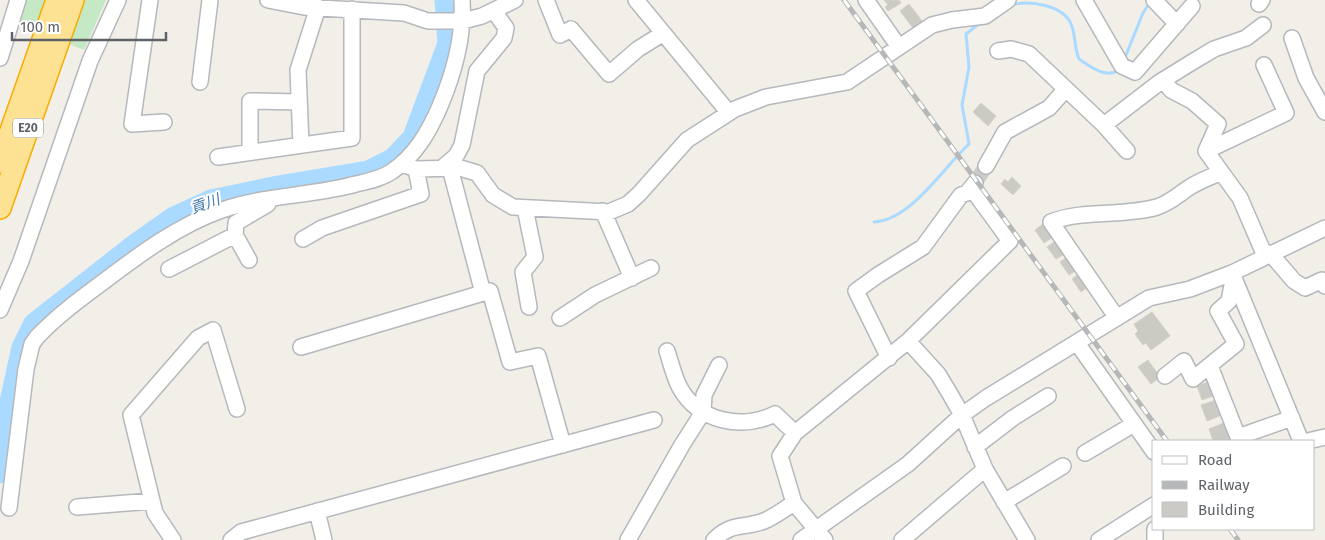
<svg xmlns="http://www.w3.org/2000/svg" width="1325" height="540" viewBox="0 0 1325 540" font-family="'Fira Sans','Noto Sans JP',sans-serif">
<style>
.green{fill:#c5e8c5}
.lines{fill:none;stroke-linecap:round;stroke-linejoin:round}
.stream{stroke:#aadaff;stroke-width:3}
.river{stroke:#aadaff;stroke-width:19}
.building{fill:#cccac5;stroke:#d6d1c6}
.minor-tunnel{stroke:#ccccc8;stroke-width:15;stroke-dasharray:15 8;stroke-linecap:butt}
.minor-casing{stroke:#b5b8bc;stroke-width:18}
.highway-casing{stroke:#f9ab00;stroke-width:24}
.minor{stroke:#fff;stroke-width:15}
.highway{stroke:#fde293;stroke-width:21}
.rail-casing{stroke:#b6b7b8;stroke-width:5}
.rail{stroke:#fff;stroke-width:3;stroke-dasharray:9;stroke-linecap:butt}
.labels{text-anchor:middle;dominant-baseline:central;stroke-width:4;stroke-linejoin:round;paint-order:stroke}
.shield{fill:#fff;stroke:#8f9295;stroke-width:1}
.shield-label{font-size:12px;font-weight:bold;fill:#5f6368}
.water-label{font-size:15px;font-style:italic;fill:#4174aa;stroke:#fff}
</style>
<rect width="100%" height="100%" fill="#f1efe8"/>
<path class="green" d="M25 0H106L84 50 18 24Z"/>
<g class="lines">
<path class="stream" d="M1011 5C1030 0 1063 5 1071 24 1076 35 1074 48 1079 59 1091 67 1106 79 1119 70
M1124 60 1143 13 1150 2
M874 222C911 220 943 168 969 144L962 105 969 67 966 34 980 23"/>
<path class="river" d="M0 474 8 406 14 379 21 347 33 323 135 243 172 217 211 199 278 185 368 170 392 158 412 137 447 43 444 0"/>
</g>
<path class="building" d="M884 0H899L901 3 888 11 885 7 888 5Z
M909 4 922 21 913 28 900 11Z
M981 103 996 116 988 126 973 112Z
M1012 177 1021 186 1013 195 1001 184 1005 179 1008 182Z
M1043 224 1053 237 1044 243 1035 230Z
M1055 241 1065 254 1056 259 1047 247Z
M1068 256 1077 270 1069 275 1060 262Z
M1080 273 1089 286 1081 292 1072 279Z
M1152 312 1170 336 1151 350 1146 343 1143 345 1135 334 1138 331 1134 324Z
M1148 360 1160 377 1151 384 1138 367Z
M1208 382 1213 396 1202 400 1197 386Z
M1216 400 1222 415 1207 421 1201 405Z
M1226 422 1234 441H1213L1209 429Z"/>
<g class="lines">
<path class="minor-tunnel" d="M975 183 986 166"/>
<defs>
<path id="minor" d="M150 0 132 124 164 122
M268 0 304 7 404 13 428 21H463L482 16 515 0
M546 0 560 35 571 29 609 74 638 49 662 34
M636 0 729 113
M866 0 899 47
M1084 0 1122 66 1135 72 1192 6
M1154 0 1177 24
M1259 4 1262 0
M1292 38 1306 78 1325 112
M998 51 1011 49 1029 54 1104 125 1127 151
M0 58 18 0
M1163 80 1171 90 1192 101 1218 124 1206 151 1240 198 1265 256
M200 82 210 0
M1104 125 1160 82 1189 64 1214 49 1246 38 1263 25
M301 145 298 70 318 7
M1206 151 1286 113 1264 65
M250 152V101L299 102
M218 157 352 138V9
M402 164 416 169 460 168 477 173 493 195 513 207 609 212 628 204 639 194 687 140 735 109 766 97 847 82 932 25 952 20 985 16 1008 0
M986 166 1005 132 1049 108 1065 90
M442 168 456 156 462 145 477 71 504 38 506 28 494 11
M450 168 483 293 490 291 510 362 538 356 563 445
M525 208 535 257 523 272 529 307
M603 211 632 278
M303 239 322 228 421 194 416 169
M1270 253 1294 281 1305 288 1322 280 1325 286
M249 260 235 235 236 223 268 204
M169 269 235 235
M1232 273 1301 441
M0 310 21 261 90 61 118 0
M560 318 595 295 651 268
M1117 318 1051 222C1084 209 1123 217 1157 207 1170 203 1179 194 1190 187 1199 181 1211 177 1221 172
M908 341 938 374 950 394 962 415 985 469 1027 540
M1077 343 1154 452
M301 347 483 293
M667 351C671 363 674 377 680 388 699 422 742 430 775 414L795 433
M889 358 856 291 878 275 923 247 961 195 967 193 975 183
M1210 366 1238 437 1292 418
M1165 376 1184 361 1193 379 1236 344 1218 311 1229 301 1234 275
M1308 441 1325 437
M975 447 1013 418 1048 396
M1085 453 1134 424
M1004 502 1063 466
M77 507 152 501
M9 508 26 369 32 344 37 337C57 316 80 299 103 282 140 254 179 225 222 210 265 195 312 196 356 184 368 181 381 179 391 172 415 156 429 132 440 106 454 73 464 36 462 0
M317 511 324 540
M1155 529V540
M173 540 155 513 131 415 198 338 213 330 237 409
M231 540 241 532 654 420
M628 540 682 445 703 412 704 395 719 365
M714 540C731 522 743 529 764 521 774 517 784 509 794 503
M801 540 908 464 962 415 986 398 1149 298 1190 289 1232 273 1325 228
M825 540 794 503 780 456 795 433 908 341 1010 241 972 189
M902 540 985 469
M1099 540 1154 505"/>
<path id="highway" d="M0 162 57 0
M0 208 73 0"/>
</defs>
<use href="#minor" class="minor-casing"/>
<use href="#highway" class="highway-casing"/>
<use href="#minor" class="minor"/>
<use href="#highway" class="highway"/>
<defs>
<path id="rail" d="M844 0 1167 441
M1230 529 1238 540"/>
</defs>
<use href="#rail" class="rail-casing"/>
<use href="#rail" class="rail"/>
</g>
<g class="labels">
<rect class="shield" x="13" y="118.5" width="30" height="19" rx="4"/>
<g class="shield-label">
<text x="28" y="128">E20</text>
</g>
<g class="water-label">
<text transform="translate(205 204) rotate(-20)">貢川</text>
</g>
</g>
<rect x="1152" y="440" width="162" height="90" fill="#ffffff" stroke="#bfc1c3"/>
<rect x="1162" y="456" width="25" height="8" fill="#ffffff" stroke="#bfc1c3"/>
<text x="1198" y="465" font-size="15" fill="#5f6368">Road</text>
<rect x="1162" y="481" width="25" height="8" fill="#b6b7b8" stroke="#bfc1c3"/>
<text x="1198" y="490" font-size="15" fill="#5f6368">Railway</text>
<rect x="1162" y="502" width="25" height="15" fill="#cccac5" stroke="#bfc1c3"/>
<text x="1198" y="515" font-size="15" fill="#5f6368">Building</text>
<path d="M12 32v8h154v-8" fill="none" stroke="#5f6368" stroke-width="2.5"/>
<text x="20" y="32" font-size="15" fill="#5f6368" stroke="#ffffff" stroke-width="4" paint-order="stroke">100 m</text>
</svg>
